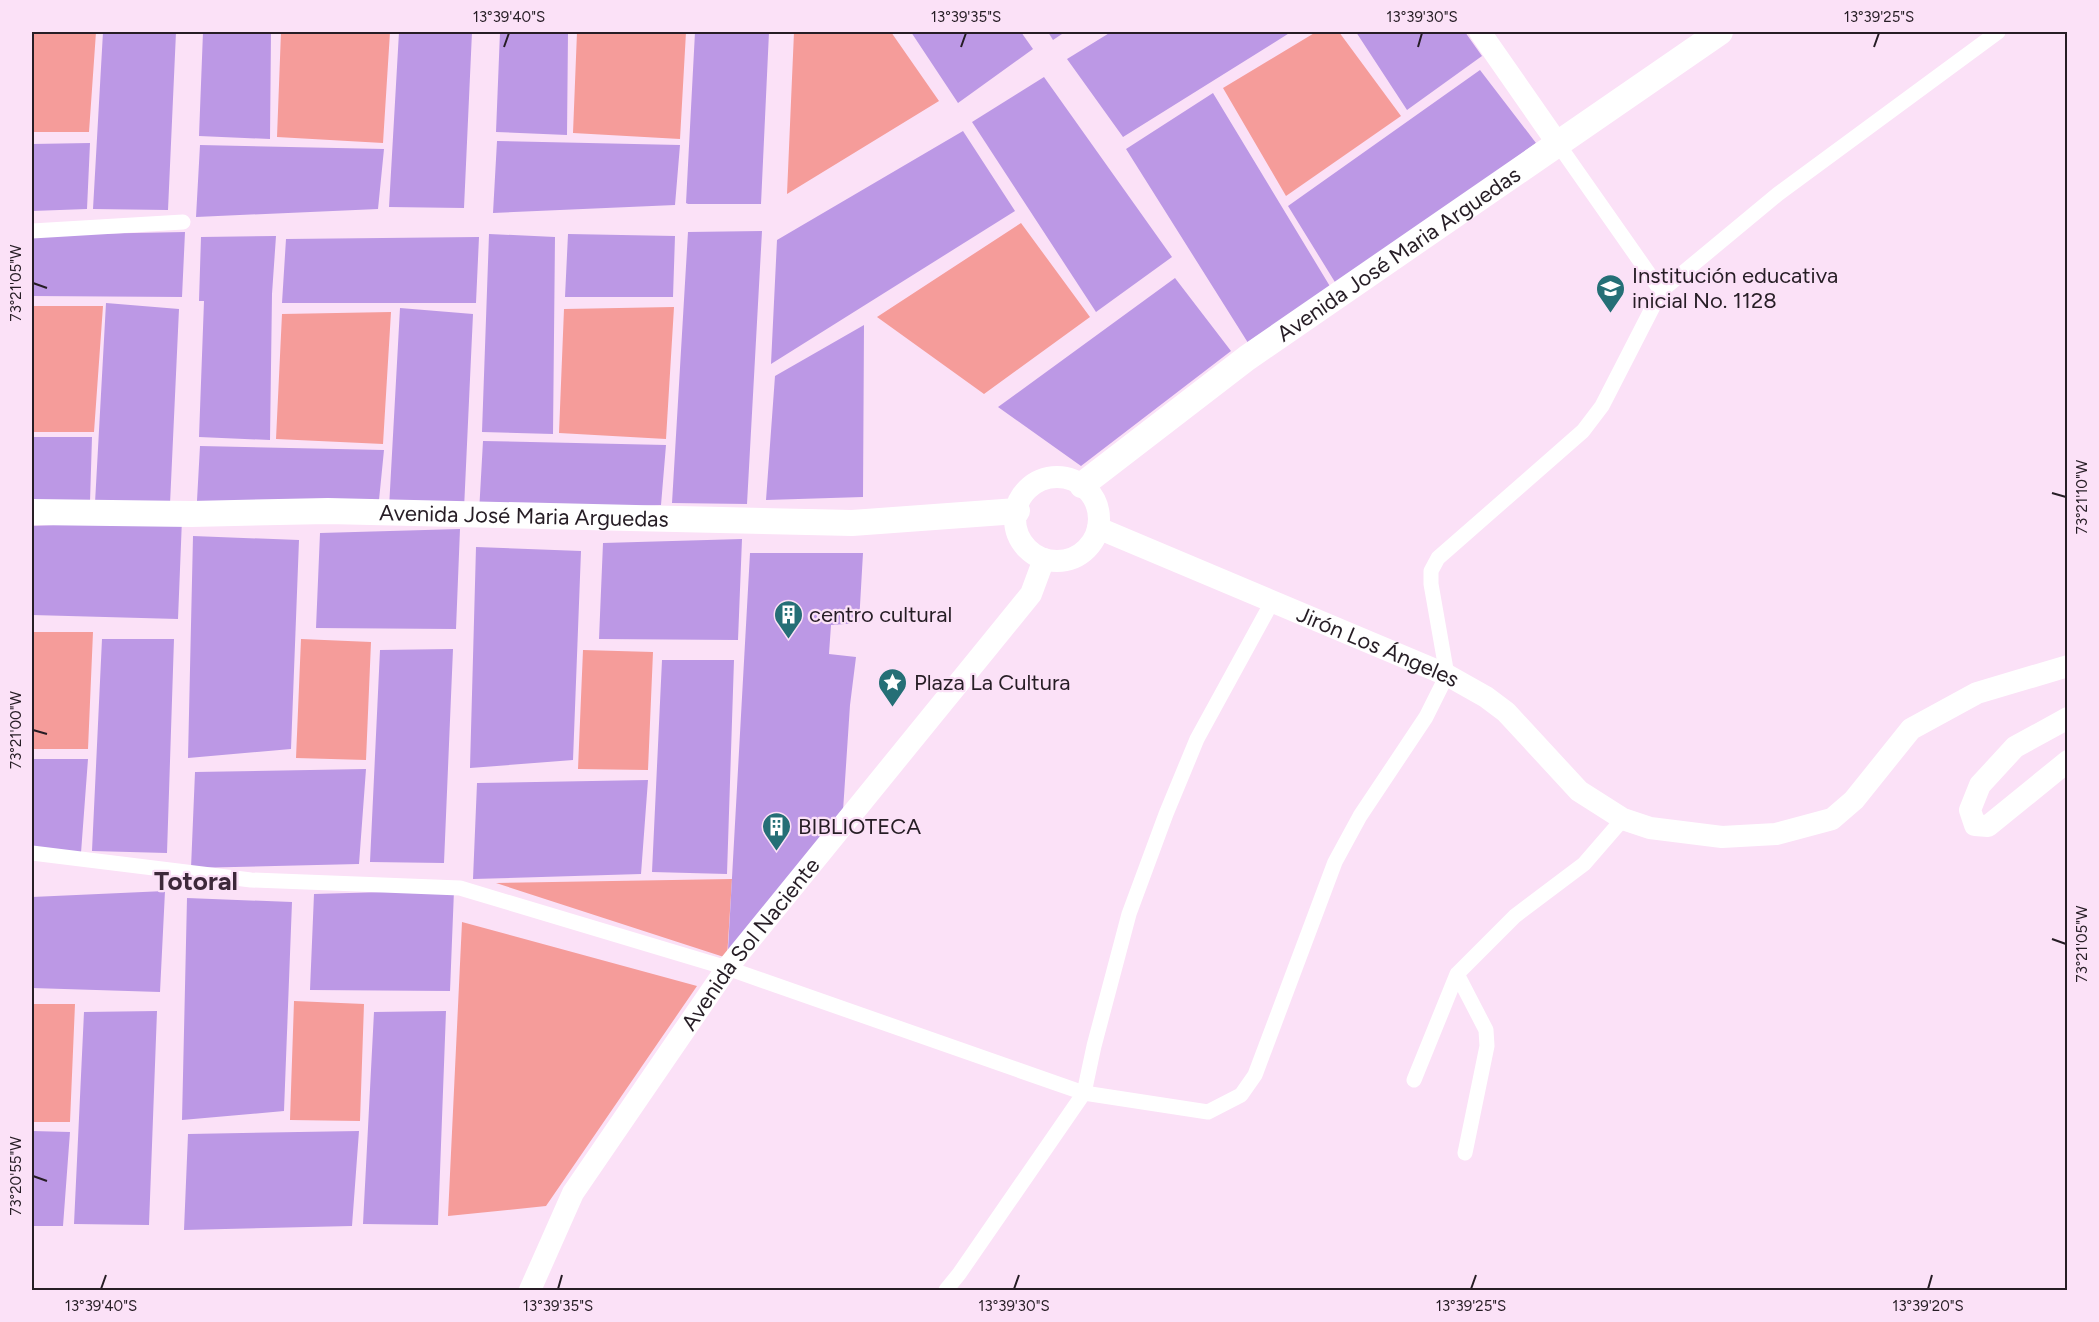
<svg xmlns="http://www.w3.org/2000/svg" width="2099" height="1322" viewBox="0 0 2099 1322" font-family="Figtree,sans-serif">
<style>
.green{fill:#f59c9a}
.building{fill:#bc98e5}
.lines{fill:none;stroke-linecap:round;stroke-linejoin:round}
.street{stroke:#fff;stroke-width:15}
.secondary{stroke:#fff;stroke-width:22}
.primary{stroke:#fff;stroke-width:26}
.ticks{fill:none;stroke:#261d25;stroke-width:2}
.labels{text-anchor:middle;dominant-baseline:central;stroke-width:4.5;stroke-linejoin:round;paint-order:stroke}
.street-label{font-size:22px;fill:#261d25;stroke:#fbe1f7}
.poi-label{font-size:22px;fill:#261d25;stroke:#fbe1f7;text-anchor:start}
.quarter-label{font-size:26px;font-weight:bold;fill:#3d293a;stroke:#fbe1f7}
.neatline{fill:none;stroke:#261d25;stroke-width:2}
.ticks-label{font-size:15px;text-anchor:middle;fill:#261d25}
</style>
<rect width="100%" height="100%" fill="#fbe1f7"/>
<path class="green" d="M32 32H96L89 132H32Z
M281 32H390L383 143 277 137Z
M577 32H686L680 139 573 133Z
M794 32H891L939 101 787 194Z
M1316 32H1339L1401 116 1286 196 1223 88Z
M1021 223 1090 317 984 394 877 317Z
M32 306H103L94 432H32Z
M674 307 666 439 559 433 564 309Z
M391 312 383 444 276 439 282 314Z
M32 632H93L88 749H32Z
M301 639 371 642 366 760 296 758Z
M583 650 653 652 648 770 578 769Z
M732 879 727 958 496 883Z
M462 922 697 986 546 1206 448 1216Z
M294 1001 364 1004 360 1121 290 1120Z
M32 1004H75L70 1122H32Z"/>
<path class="building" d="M103 32H176L168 210 93 209Z
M203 32H271L270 139 199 136Z
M399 32H472L464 208 389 207Z
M500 32H568L567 135 496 132Z
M695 32H769L761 204H688L686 203Z
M911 32H1021L1033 49 958 103Z
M1048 32H1065L1053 40Z
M1111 32H1291L1123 137 1067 59Z
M1356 32H1465L1482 56 1407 110Z
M1480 70 1536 143 1338 287 1288 206Z
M1044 77 1172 257 1096 312 972 122Z
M1213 93 1331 288 1250 346 1126 149Z
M963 131 1015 211 771 364 777 240Z
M497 141 680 145 675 205 493 213Z
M90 143 87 209 32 211V144Z
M200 145 384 149 378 209 196 217Z
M762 231 747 504 672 503 688 232Z
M185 232 182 297 32 296V235Z
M489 234 555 237 553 434 482 432Z
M568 234 675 236 673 297H565Z
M276 236 272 294 270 440 199 437 204 301H199L201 237Z
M479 237 476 303H282L286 239Z
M1175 278 1231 351 1081 466 998 407Z
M106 303 179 309 170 504 95 503Z
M400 308 473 314 464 509 389 508Z
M864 325 863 497 766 500 775 376Z
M32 437H92L90 502 32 504Z
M483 441 666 445 661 505 479 513Z
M200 446 384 450 378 510 196 519Z
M182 519 178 619 32 615V526Z
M460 529 456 629 316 628 320 533Z
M193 536 299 540 291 749 188 758Z
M742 539 738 640 599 639 603 543Z
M476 547 581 551 573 760 470 768Z
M750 553H863L859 623 831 625 829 654 856 657 850 705 842 826 727 968Z
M102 639H174L167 853 92 851Z
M453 649 444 863 370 862 380 650Z
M662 660H734L727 874 652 872Z
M32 759H88L81 853H32Z
M366 769 359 864 191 868 195 772Z
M648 780 641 874 473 879 477 783Z
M454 890 450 991 310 990 314 894Z
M165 891 160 992 32 988V897Z
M187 898 292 902 284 1111 182 1120Z
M157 1011 149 1225 74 1224 84 1012Z
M446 1011 438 1225 363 1224 374 1012Z
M32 1131 70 1132 63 1226H32Z
M359 1131 352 1226 184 1230 188 1134Z"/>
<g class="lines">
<path class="street" d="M1558 144 1661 291
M32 231 183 222
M32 853 251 880 460 888 727 968 1084 1093 1208 1112 1241 1095 1255 1075 1335 862 1360 816 1426 717 1447 675 1431 584V571L1438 558 1583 431 1602 406 1661 291 1778 194 1998 32
M1457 974 1486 1030 1487 1046 1465 1153
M1414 1080 1457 974 1515 916 1584 864 1623 819
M946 1290 959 1274 1084 1093 1094 1046 1129 914 1166 814 1197 739 1272 602"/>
<g class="secondary">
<path d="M1480 32 1558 144"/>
<circle cx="1057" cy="519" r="42"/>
<path id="s1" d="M1098 528 1447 675 1486 697 1506 712 1579 791 1623 819 1650 828 1722 837 1776 834 1832 819 1854 800 1911 729 1977 693 2068 666"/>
<path d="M2068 718 2015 747 1980 785 1970 810 1975 825 1988 826 2068 761"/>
<path id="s2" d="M530 1290 573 1193 727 968 1031 594 1044 559"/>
</g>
<g class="primary">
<path id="s3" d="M1082 485 1247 358 1720 32"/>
<path id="s4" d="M32 512 191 514 328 511 852 523 1017 511"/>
</g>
</g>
<path class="ticks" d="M504 47 509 33M961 47 966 33M1418 47 1422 33M1874 47 1879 33M33 283 47 288M2052 493 2066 497M33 730 47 734M2052 939 2066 944M33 1176 47 1181M101 1289 106 1275M558 1289 562 1275M1014 1289 1019 1275M1471 1289 1476 1275M1928 1289 1932 1275"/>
<defs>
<symbol id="school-pin" viewBox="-11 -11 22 30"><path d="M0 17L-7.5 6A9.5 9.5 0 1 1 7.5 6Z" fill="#256f76" stroke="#fbe1f7"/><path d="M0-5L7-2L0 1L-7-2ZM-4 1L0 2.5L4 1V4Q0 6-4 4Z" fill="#fff"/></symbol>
<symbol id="building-pin" viewBox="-11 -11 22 30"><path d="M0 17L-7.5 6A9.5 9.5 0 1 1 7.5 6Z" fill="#256f76" stroke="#fbe1f7"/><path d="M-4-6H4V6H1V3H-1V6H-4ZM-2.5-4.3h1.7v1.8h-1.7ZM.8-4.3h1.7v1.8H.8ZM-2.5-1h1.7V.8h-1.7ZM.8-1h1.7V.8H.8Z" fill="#fff"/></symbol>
<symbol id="sight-pin" viewBox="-11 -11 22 30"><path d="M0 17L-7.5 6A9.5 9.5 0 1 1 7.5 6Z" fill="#256f76" stroke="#fbe1f7"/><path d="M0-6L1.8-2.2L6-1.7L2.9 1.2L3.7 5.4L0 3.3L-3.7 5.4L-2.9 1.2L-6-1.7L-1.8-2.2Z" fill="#fff"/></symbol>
</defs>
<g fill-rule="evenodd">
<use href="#school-pin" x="1594" y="272" width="33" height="45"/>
<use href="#building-pin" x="772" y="598" width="33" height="45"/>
<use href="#sight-pin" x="876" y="666" width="33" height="45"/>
<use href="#building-pin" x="760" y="810" width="33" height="45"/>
</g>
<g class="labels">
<g class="street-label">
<text stroke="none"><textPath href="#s3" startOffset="392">Avenida José Maria Arguedas</textPath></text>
<text stroke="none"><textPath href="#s4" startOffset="492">Avenida José Maria Arguedas</textPath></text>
<text stroke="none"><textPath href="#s1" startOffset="304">Jirón Los Ángeles</textPath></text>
<text stroke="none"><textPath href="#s2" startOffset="412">Avenida Sol Naciente</textPath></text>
</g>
<g class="poi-label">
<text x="1632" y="275">Institución educativa<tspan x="1632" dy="25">inicial No. 1128</tspan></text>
<text x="809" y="614">centro cultural</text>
<text x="914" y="682">Plaza La Cultura</text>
<text x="798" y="826">BIBLIOTECA</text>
</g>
<g class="quarter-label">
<text x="196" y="881">Totoral</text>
</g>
</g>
<rect width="2099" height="1322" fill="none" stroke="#fbe1f7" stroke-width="66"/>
<rect x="33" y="33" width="2033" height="1256" class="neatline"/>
<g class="ticks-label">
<text x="509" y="22">13°39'40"S</text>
<text x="966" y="22">13°39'35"S</text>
<text x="1422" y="22">13°39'30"S</text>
<text x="1879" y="22">13°39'25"S</text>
<text transform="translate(16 283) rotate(-90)" y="5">73°21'05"W</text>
<text transform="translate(2082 497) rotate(-90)" y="5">73°21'10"W</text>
<text transform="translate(16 730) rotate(-90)" y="5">73°21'00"W</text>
<text transform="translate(2082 944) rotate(-90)" y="5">73°21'05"W</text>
<text transform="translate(16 1176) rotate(-90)" y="5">73°20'55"W</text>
<text x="101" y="1311">13°39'40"S</text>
<text x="558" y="1311">13°39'35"S</text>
<text x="1014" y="1311">13°39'30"S</text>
<text x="1471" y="1311">13°39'25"S</text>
<text x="1928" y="1311">13°39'20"S</text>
</g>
</svg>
